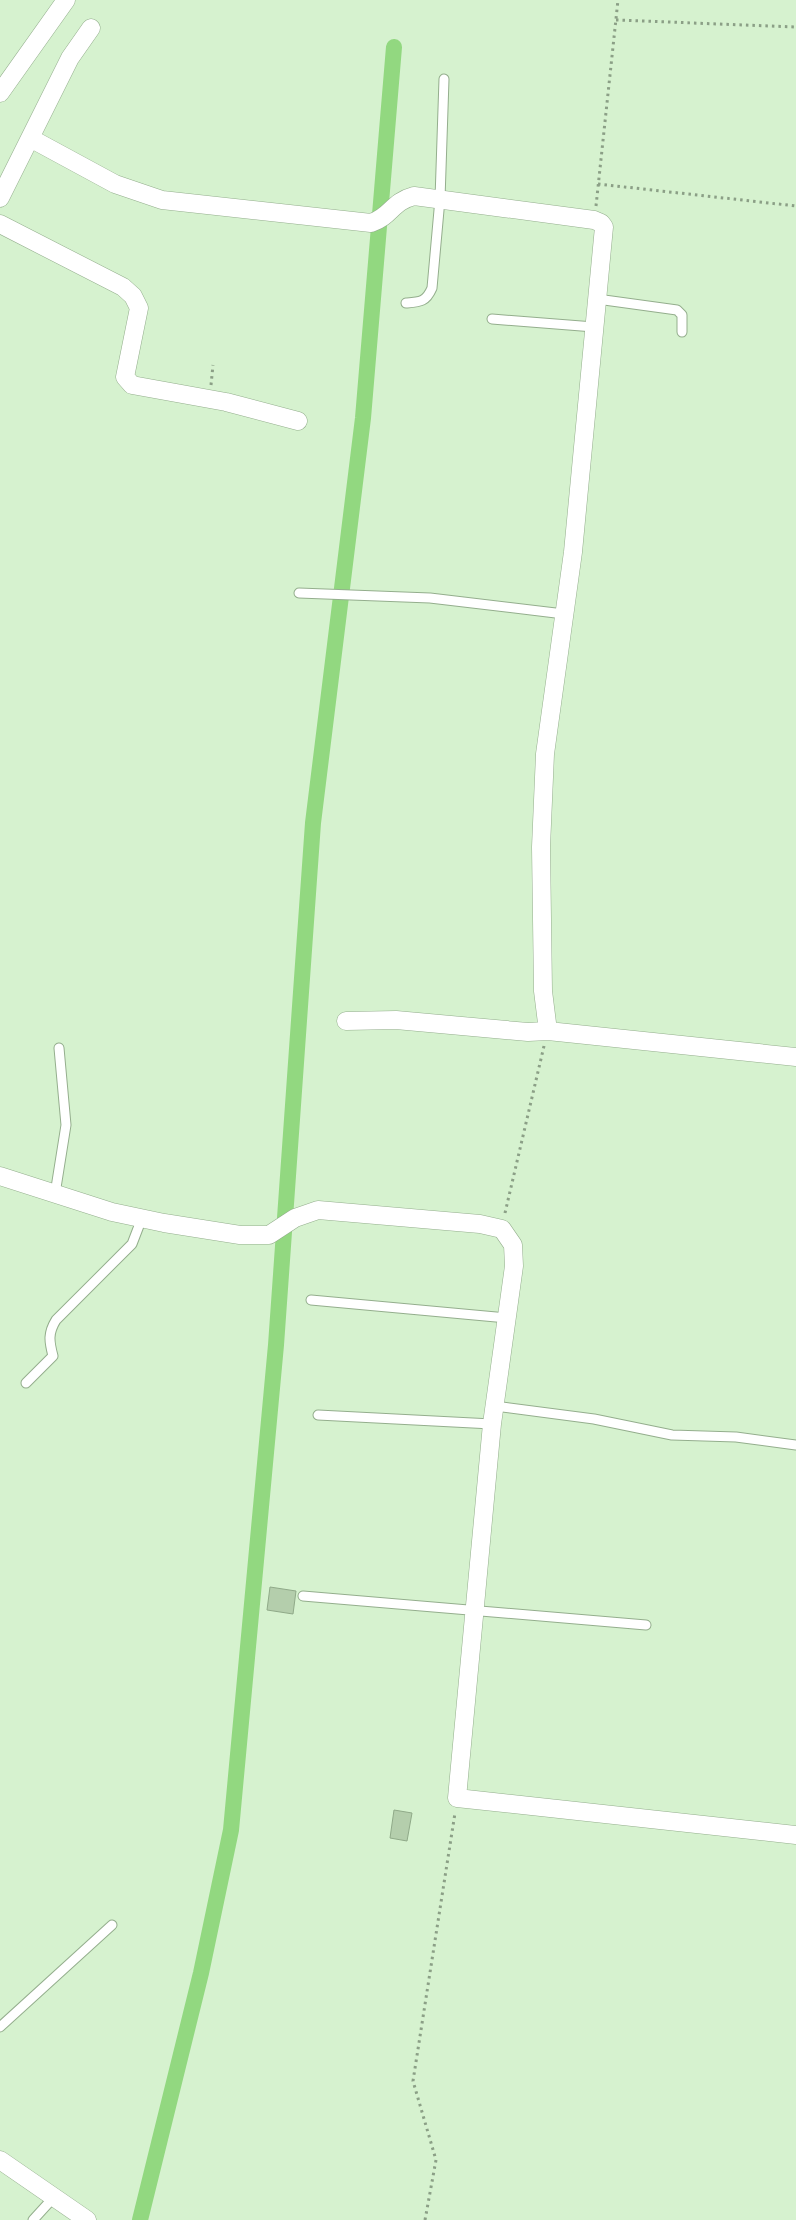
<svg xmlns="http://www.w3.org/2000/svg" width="796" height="2220" viewBox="0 0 796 2220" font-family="Montserrat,sans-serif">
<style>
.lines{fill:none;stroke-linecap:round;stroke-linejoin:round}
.canal{stroke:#92d880;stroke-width:16}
.building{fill:#b4ceac;stroke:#90aa89}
.service-casing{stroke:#94ae8d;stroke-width:11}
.minor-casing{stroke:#94ae8d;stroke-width:19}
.path{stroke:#8b9f86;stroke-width:3;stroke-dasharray:2.5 4;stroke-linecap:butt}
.service{stroke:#fff;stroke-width:9}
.minor{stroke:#fff;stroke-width:18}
</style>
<rect width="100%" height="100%" fill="#d6f2cf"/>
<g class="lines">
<path class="canal" d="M140 2220 201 1973 231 1830 276 1345 313 823 363 418 394 47"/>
</g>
<path class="building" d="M270 1587 296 1591 293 1614 267 1610Z
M394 1810 412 1813 407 1841 390 1838Z"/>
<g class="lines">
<defs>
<path id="service" d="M597 299 677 310 682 315V332
M406 303C420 302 426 302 432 288L440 199 444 79
M492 319 594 327
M299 593 430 598 564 614
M55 1194 66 1125 59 1048
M311 1300 507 1318
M26 1383 53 1356C49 1341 48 1333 56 1320L132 1244 142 1218
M495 1406 594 1419 672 1435 736 1437 796 1445
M318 1415 492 1424
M303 1596 646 1625
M0 2027 112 1925
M33 2220 54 2197"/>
<path id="minor" d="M0 93 66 0
M30 138 115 184 162 200 371 223C392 216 391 202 414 196L594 220 601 223 604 227 573 552 545 754 541 847 543 991 548 1031
M0 198 70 58 91 28
M0 224 123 287 133 296 139 308 125 377 132 385 226 402 298 421
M346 1021 396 1020 528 1032 548 1031 796 1057
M0 1176 112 1212 164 1223 240 1235H269L295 1218 318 1210 480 1224 502 1229 513 1245 514 1266 492 1424 457 1798 796 1835
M0 2160 87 2220"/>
</defs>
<use href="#service" class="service-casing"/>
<use href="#minor" class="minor-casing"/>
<path class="path" d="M616 20 796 27
M598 184 796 206
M596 206 618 0
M211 385 213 365
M505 1213 544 1046
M425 2220 436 2160 413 2081 455 1813"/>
<use href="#service" class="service"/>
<use href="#minor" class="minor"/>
</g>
</svg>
